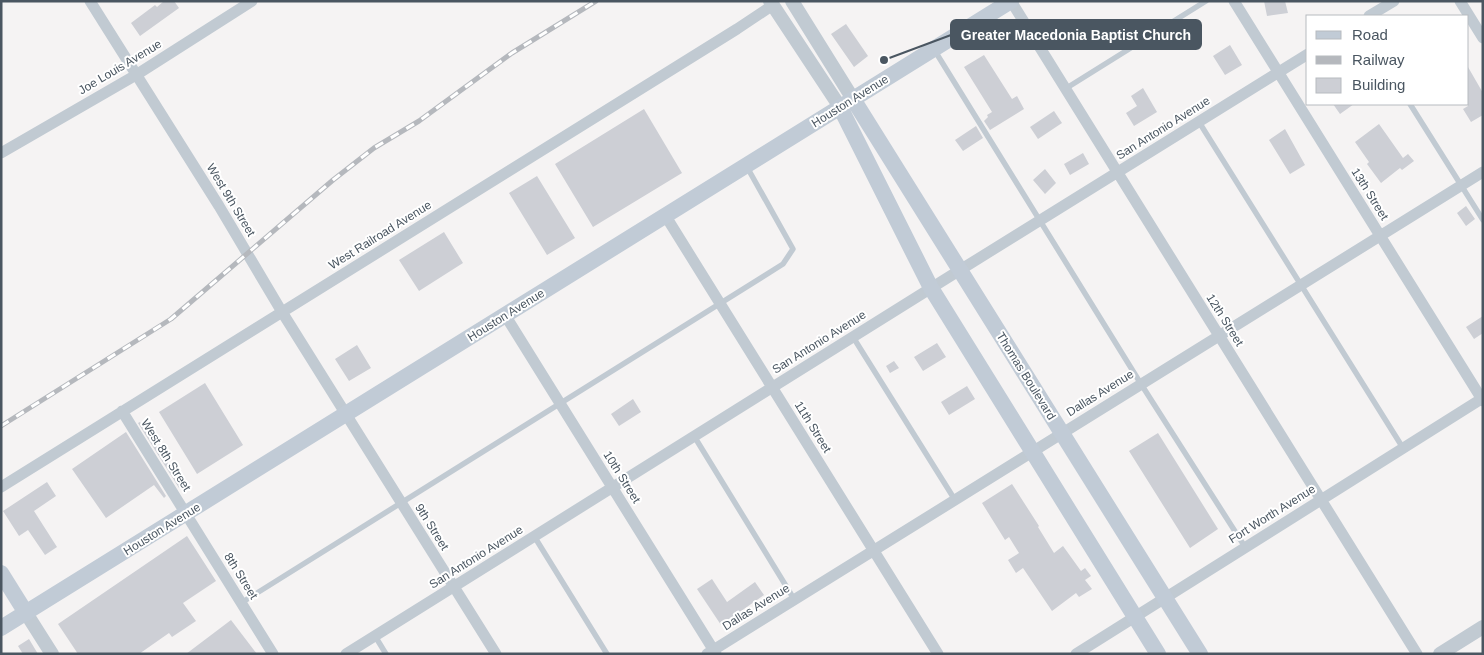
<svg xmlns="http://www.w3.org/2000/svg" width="1484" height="655" viewBox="0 0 1484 655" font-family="Arial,sans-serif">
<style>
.building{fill:#cdcfd5}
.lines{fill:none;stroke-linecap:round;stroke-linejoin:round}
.service{stroke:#c1cad2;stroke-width:5.5}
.minor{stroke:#c1cad2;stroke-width:11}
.tertiary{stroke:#c1cad2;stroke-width:14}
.secondary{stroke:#c1cbd6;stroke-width:16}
.rail-casing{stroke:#b5b8bd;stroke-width:5}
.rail{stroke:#fff;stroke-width:3;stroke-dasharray:9;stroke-linecap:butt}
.labels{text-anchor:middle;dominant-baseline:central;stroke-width:4;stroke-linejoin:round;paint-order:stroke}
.street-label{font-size:12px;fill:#4a5661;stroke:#fff}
.leader{fill:none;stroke:#4a5661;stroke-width:2}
.callout-dot{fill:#4a5661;stroke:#fff;stroke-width:2}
.callout{fill:#4a5661;stroke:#4a5661;stroke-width:2}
.callout-label{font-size:14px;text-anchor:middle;font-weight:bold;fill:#fff}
</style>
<rect width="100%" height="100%" fill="#f5f3f3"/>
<path class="building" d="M164 1H174L179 8 140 36 131 23 155 5 157 7Z
M1264 1H1285L1288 13 1267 16Z
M846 24 868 56 854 67 831 34Z
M1230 45 1242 65 1225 75 1213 56Z
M984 55 1012 99 1017 96 1024 109 990 130 984 121 988 117 987 115 992 112 964 67Z
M1468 67 1483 93V115L1471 122 1463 109 1468 106Z
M1143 88 1157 112 1134 126 1126 113 1137 106 1131 96Z
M1333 104H1354L1340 114Z
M644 109 682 173 593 227 555 164Z
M1054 111 1062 123 1038 139 1030 127Z
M1379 124 1403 158 1408 154 1414 161 1402 170 1400 168 1381 183 1367 164 1369 162 1355 142Z
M976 126 983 138 963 151 955 140Z
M1285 129 1305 165 1290 174 1269 140Z
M1083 153 1089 164 1070 175 1064 164Z
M1045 169 1056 183 1045 194 1033 180Z
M537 176 575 238 547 255 509 193Z
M1466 206 1475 219 1466 226 1457 213Z
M444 232 463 263 419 291 399 260Z
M1483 316V333L1474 339 1466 327Z
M937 343 946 357 923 371 914 357Z
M357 345 371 368 349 381 335 359Z
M894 361 899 368 890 373 886 366Z
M205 383 243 445 197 474 159 412Z
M967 386 975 399 949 415 941 402Z
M633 399 641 412 619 426 611 414Z
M140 422 183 485 179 488 138 423Z
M126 432 166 496 164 498 154 485 106 518 72 469Z
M1158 433 1218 529 1190 548 1129 451Z
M47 482 56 496 34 511 57 547 45 555 28 530 19 536 3 511Z
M1012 484 1039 526 1038 527 1054 553 1063 546 1081 571 1085 568 1091 576 1085 580 1092 589 1079 597 1076 593 1052 611 1023 568 1016 573 1008 560 1019 553 1009 537 1005 540 982 503Z
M187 536 216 581 183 603 196 621 172 637 169 633 139 654H78L58 624Z
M712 579 727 602 755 582 764 595 721 625 697 589Z
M231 620 257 654H186Z
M29 639 38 654H23L18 646Z"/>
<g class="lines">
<path class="service" d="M935 51 1141 384 1245 547
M1065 89 1206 1
M1410 104 1483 220
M1199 122 1403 448
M853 337 955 500
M694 436 794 599
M534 536 607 654
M241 603 783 264 793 249 747 167
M375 636 386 654"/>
<path class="minor" d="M90 1 219 206 282 312 496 654
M1011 1 1417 654
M1234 1 1483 401
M1460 1 1483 38
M1369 16 1394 1
M1 153 136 75 252 1
M665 215 938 654
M505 315 716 654
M122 411 273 654
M1 487 737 29 773 5
M346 654 960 270 1308 54
M707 654 1483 172
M1076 654 1483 398"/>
<path class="tertiary" d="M770 1 840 107
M792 1 853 99
M26 613 52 654
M1440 654 1483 627"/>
<path class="secondary" d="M853 99 1200 654
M840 107 931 288 1158 654
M1 573 26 613
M1 628 1011 1"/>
<defs>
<path id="rail" d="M1 426 171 319 333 180 374 148 419 121 512 53 596 1"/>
</defs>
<use href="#rail" class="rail-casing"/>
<use href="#rail" class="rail"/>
</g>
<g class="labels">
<g class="street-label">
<text transform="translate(120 67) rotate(-31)">Joe Louis Avenue</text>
<text transform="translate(850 101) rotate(-32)">Houston Avenue</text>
<text transform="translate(1163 128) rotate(-32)">San Antonio Avenue</text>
<text transform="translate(1370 194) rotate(58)">13th Street</text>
<text transform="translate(231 200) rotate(59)">West 9th Street</text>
<text transform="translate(380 235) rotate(-32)">West Railroad Avenue</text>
<text transform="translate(506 315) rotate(-32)">Houston Avenue</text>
<text transform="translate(1225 320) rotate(58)">12th Street</text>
<text transform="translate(819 342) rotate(-32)">San Antonio Avenue</text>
<text transform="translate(1026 376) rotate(58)">Thomas Boulevard</text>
<text transform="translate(1100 393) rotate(-32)">Dallas Avenue</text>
<text transform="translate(813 427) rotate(58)">11th Street</text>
<text transform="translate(166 455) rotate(58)">West 8th Street</text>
<text transform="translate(622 477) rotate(58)">10th Street</text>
<text transform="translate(1272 514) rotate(-32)">Fort Worth Avenue</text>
<text transform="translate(432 527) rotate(58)">9th Street</text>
<text transform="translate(162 529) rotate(-32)">Houston Avenue</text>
<text transform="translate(476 557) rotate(-32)">San Antonio Avenue</text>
<text transform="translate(241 576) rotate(58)">8th Street</text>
<text transform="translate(756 607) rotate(-32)">Dallas Avenue</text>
</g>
</g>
<path class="leader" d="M884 60L951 35"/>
<circle class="callout-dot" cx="884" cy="60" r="5"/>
<rect class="callout" x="951" y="20" width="250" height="29" rx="5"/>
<g class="callout-label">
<text x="1076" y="40">Greater Macedonia Baptist Church</text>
</g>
<rect width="1484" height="655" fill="none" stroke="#4a5661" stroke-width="5"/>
<rect x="1306" y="15" width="162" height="90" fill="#ffffff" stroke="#b7bbc0"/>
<rect x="1316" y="31" width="25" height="8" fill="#c1cbd6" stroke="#b7bbc0"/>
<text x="1352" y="40" font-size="15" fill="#4a5661">Road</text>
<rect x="1316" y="56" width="25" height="8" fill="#b5b8bd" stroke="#b7bbc0"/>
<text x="1352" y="65" font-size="15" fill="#4a5661">Railway</text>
<rect x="1316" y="78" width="25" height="15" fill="#cdcfd5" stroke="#b7bbc0"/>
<text x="1352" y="90" font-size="15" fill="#4a5661">Building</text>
</svg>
